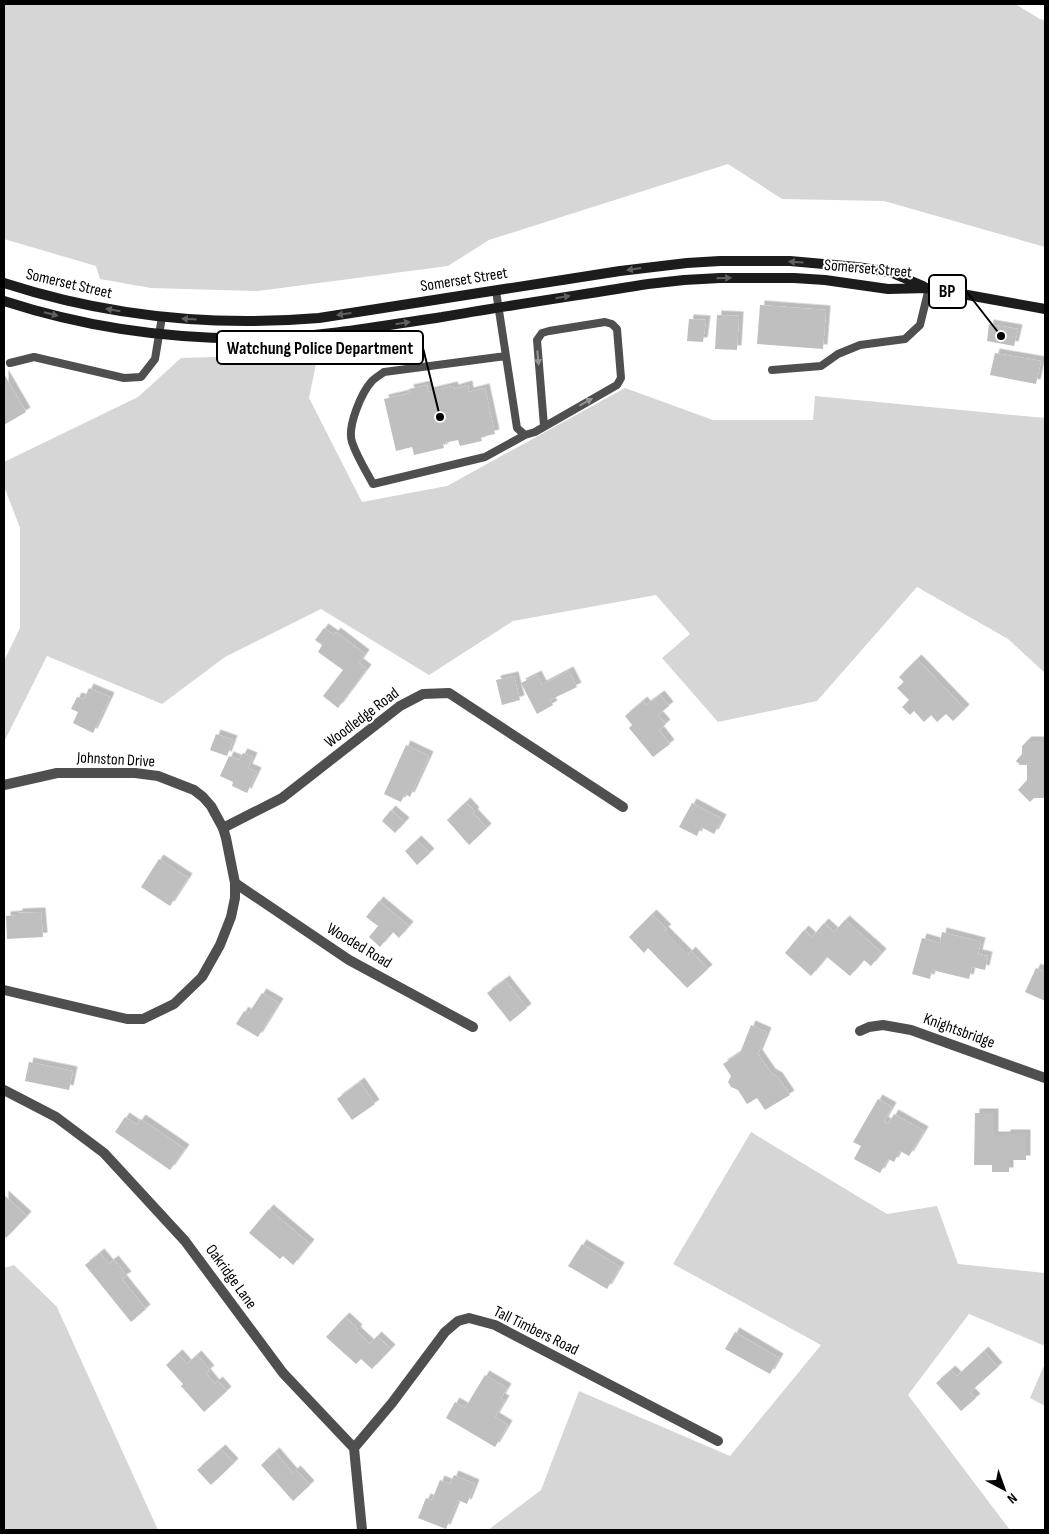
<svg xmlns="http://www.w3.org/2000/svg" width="1049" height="1534" viewBox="0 0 1049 1534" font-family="'Sofia Sans Condensed',sans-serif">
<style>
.green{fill:#d6d6d6}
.building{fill:#bfbfbf;filter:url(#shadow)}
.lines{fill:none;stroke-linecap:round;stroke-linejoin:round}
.service{stroke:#4f4f4f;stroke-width:8}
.minor{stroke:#4f4f4f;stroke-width:10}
.tertiary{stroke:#4f4f4f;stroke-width:10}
.secondary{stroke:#1c1c1c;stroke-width:10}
.oneway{fill:#606060}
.oneway2{fill:#959595}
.labels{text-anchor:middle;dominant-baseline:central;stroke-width:4;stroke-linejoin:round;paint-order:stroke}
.street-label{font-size:16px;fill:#000;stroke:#fff}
.leader{fill:none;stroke:#000;stroke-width:2}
.callout-dot{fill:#000;stroke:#fff;stroke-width:2}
.callout{fill:#fff;stroke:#000;stroke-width:2}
.callout-label{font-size:18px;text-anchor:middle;font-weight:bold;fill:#000}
</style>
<defs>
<filter id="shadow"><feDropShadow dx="4.5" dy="-4.5" stdDeviation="0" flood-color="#0004"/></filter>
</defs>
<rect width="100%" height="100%" fill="#fff"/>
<path class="green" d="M4 4H1015L1040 19 1045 20V247L884 201 782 199 728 164 489 240 448 266 258 291 151 288 100 279 96 266 4 239Z
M318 354 309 398 362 502 447 486 625 388 713 420H813L815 396 1045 418V673L1008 639 917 587 817 701 718 722 662 658 690 634 656 595 513 621 429 675 321 609 225 657 162 704 47 656 4 742V661L20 628V528L4 486V462L138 397 181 358Z
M751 1132 887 1214 937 1206 958 1264 1045 1273V1346L969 1314 908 1395 1010 1530H488L541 1490 579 1391 730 1456 821 1345 673 1264Z
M14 1265 57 1307 158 1530H4V1268Z
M1045 1363V1406L1030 1398Z"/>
<path class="building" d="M760 305 826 310 823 349 757 344Z
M717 315 739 316 737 350 715 349Z
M689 319 706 320 703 342 687 341Z
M989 324 1018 329 1014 346 987 341Z
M995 353 1041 361 1036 384 990 375Z
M4 374 26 412 4 425Z
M427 385 428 392 453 386 454 389 468 385 469 392 485 388 495 434 481 437 482 441 460 446 458 440 443 443 444 448 414 455 412 447 396 451 384 399 410 393 409 389Z
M324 628 334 635 336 632 365 654 359 663 367 669 338 708 323 696 343 670 318 652 322 645 315 640Z
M917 659 965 709 953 721 946 714 937 722 931 715 924 722 914 711 910 715 902 707 909 700 897 688 904 682 899 677Z
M569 671 577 687 550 700 553 705 537 714 521 683 537 675 542 685Z
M514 676 520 700 502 705 496 680Z
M89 688 110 697 93 733 73 723 78 712 71 709 77 697 84 699Z
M660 695 669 706 658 715 666 724 659 730 670 744 653 757 629 728 632 725 625 716 643 701 646 705Z
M216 734 233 740 227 756 210 750Z
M1027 741H1045V798H1034L1030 802 1018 790 1027 780V765H1020L1016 761 1022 754V746Z
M406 745 429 756 410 797 405 794 401 802 384 794Z
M243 753 253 757 248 768 257 772 247 793 232 786 233 782 220 776 229 756 239 760Z
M466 802 475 812 473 813 487 828 469 845 447 820Z
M692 803 722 819 714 834 701 827 697 836 679 827Z
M391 810 405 822 395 833 382 821Z
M417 840 430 853 417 865 405 851Z
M159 859 188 878 170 906 141 887Z
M379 901 409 926 399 938 393 932 380 947 369 937 378 926 366 917Z
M41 912 43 937 7 939 6 916 18 915V913Z
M652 914 667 929 664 931 688 955 691 951 708 969 687 988 648 948 644 953 629 937Z
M845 920 882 953 871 966 864 960 850 976 827 957 811 976 785 953 804 930 812 937 824 923 834 932Z
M942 932 981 942 978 954 988 956 985 970 972 967 969 979 932 970 930 979 912 974 922 938 940 943Z
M1036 968 1045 972V1001L1025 992Z
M505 980 527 1008 510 1022 487 993Z
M262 993 279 1003 258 1037 236 1024 244 1011 248 1014Z
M751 1025 767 1032 758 1054 771 1073 778 1077 790 1095 765 1110 757 1098 747 1104 738 1090 731 1087 728 1082 731 1076 723 1064 740 1053Z
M29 1062 73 1071 69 1090 25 1081Z
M360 1082 375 1104 352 1120 337 1099Z
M878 1099 892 1107 884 1121 888 1124 894 1114 924 1131 909 1156 900 1151 894 1162 888 1159 880 1173 854 1159 861 1146 853 1142Z
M975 1113H994V1136H1006V1134H1026V1160H1009V1172H992V1165H974Z
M125 1117 137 1125 141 1119 185 1149 170 1170 115 1132Z
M4 1195 27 1216 6 1238 4 1236Z
M269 1209 310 1244 293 1265 283 1256 280 1259 249 1233Z
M582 1244 620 1267 607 1289 568 1266Z
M100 1253 109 1264 114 1260 127 1276 122 1279 146 1309 131 1322 85 1265Z
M345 1317 358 1329 356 1331 370 1344 377 1336 391 1349 372 1369 361 1359 356 1364 326 1337Z
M735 1332 779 1358 770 1374 725 1349Z
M984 1351 998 1367 970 1392 976 1398 961 1411 936 1383 951 1370 957 1376Z
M178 1354 187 1364 197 1355 210 1370 206 1373 215 1384 218 1381 227 1391 204 1412 181 1386 183 1384 166 1365Z
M485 1375 507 1388 501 1398 505 1400 495 1417 508 1425 495 1447 446 1418 455 1402 465 1408Z
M221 1449 234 1463 211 1485 197 1470Z
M275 1452 293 1473 296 1470 310 1485 293 1501 261 1465Z
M454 1475 475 1484 467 1504 458 1500 446 1529 418 1518 426 1498 432 1500 440 1480 450 1484Z"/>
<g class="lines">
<path class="service" d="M496 291 517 428 525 435 535 432 617 385 621 378 617 329 612 324 605 322 549 331 542 333 537 340 544 426
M506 356 384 372C380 375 375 378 372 381 361 393 347 427 352 442 357 457 366 471 373 484L485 457 525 435
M10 363 34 357 124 378 141 377 155 359 162 317
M772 370 821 366 838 354 860 345 905 339 920 325 929 288"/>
<path class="minor" d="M223 828 282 798 400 706 423 694 449 693 623 807
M235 883 349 960 473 1027
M860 1031 869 1027 883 1025 911 1030 1045 1078
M4 1090 56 1117 104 1153 185 1241 283 1373 354 1448 362 1530
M354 1448 392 1403 445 1332 458 1321 469 1318 495 1325 718 1441"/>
<path class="tertiary" d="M4 785 57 773H135L158 776 194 790 203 797 211 806 223 828 226 838 235 883V898L231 917 220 945 202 977 174 1004 143 1019H127L4 990"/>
<path class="secondary" d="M4 283C106 316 212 327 319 318L620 271 687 263 720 261H790L857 267 890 272 923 286
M4 301C87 328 175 340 262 338 323 337 382 326 442 317 511 305 580 295 648 284L684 280 720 278H794L825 280 888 289 929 288 1045 309"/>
</g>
<defs><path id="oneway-solid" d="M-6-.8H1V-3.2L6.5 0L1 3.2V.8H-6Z" transform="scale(1.25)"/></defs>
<g class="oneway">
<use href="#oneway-solid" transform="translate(796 262) rotate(-176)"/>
<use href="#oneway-solid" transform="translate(634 269) rotate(172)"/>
<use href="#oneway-solid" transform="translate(724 278) rotate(-1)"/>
<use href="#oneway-solid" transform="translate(563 297) rotate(-9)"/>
<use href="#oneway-solid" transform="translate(113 310) rotate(-170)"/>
<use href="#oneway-solid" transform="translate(51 314) rotate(14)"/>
<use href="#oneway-solid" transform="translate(344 314) rotate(172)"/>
<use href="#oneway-solid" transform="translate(189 319) rotate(-176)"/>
<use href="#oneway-solid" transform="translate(403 323) rotate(-9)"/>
</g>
<g class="oneway2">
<use href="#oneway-solid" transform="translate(538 358) rotate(85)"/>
<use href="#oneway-solid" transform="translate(586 402) rotate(-29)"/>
</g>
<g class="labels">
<g class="street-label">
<text transform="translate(868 269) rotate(5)">Somerset Street</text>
<text transform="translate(464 280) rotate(-9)">Somerset Street</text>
<text transform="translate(69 284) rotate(13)">Somerset Street</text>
<text transform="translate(362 718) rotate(-37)">Woodledge Road</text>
<text transform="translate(116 760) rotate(3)">Johnston Drive</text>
<text transform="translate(359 946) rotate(31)">Wooded Road</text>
<text transform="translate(959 1031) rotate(20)">Knightsbridge</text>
<text transform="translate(231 1277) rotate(54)">Oakridge Lane</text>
<text transform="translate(536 1331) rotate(26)">Tall Timbers Road</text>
</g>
</g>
<path class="leader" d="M1001 336L966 291M440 417L423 348"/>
<g class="callout-dot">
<circle cx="1001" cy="336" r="5"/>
<circle cx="440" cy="417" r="5"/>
</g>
<g class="callout">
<rect x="929" y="275" width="37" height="33" rx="5"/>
<rect x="217" y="331" width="206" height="33" rx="5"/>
</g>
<g class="callout-label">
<text x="947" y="297">BP</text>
<text x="320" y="354">Watchung Police Department</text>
</g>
<rect width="1049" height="1534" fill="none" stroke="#000000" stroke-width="10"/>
<g transform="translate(1004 1489) rotate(139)" stroke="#ffffff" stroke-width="4" paint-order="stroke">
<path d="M0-4L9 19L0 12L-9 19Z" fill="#000000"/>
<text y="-8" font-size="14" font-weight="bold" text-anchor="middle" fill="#000000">N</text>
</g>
</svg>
